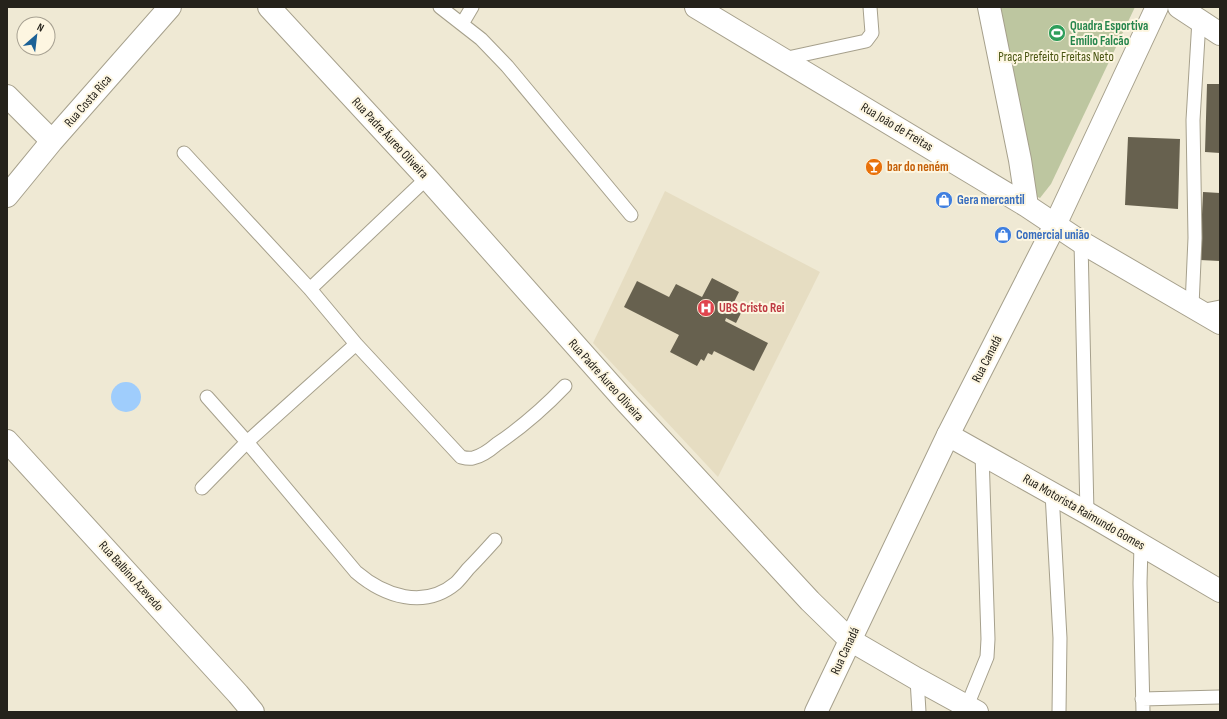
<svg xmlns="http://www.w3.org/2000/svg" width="1227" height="719" viewBox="0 0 1227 719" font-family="'Sofia Sans Condensed',sans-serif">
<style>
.built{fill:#e6ddc2}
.green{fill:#bdc6a0}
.water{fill:#9fcdfc}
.building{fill:#67614f}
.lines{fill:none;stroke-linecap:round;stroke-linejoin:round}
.service-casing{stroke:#a6a08c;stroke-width:15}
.minor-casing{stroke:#a6a08c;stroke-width:24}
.tertiary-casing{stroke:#a6a08c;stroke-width:24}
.service{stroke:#fff;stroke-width:13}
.minor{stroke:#fff;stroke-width:22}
.tertiary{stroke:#fff;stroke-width:22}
.labels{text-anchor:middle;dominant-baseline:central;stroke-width:4;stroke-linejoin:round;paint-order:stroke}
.leisure-label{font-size:13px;font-weight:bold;fill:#27864d;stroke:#fdf6e1;text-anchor:start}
.park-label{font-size:13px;fill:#495411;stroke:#fdf6e1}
.street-label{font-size:13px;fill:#25221b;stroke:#fdf6e1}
.food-label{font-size:13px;font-weight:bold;fill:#c56008;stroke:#fdf6e1;text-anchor:start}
.shop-label{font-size:13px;font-weight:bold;fill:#366cbe;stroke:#fdf6e1;text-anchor:start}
.health-label{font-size:13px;font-weight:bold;fill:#be3a42;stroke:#fdf6e1;text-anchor:start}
</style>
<rect width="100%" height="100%" fill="#efe9d4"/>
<path class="built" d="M665 191 820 272 718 477 593 343Z"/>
<path class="green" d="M997 7H1135L1051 184 1040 198 1030 194Z"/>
<path class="water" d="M111 397a15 15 0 1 1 30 0a15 15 0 1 1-30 0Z"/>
<path class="building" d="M1207 84H1220V153L1205 152Z
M1128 137 1180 139 1178 209 1125 205Z
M1203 192 1220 193V261L1200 260Z
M712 278 739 292 731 308 741 313 736 323 726 318 725 321 768 343 754 371 714 351 712 355 708 353 704 361 701 359 697 366 670 352 679 335 624 307 637 281 669 297 676 284 702 297Z"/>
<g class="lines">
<defs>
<path id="service" d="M440 7 481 39 507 66 631 215
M462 24 472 7
M783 59 866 41 872 33 870 7
M184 153 310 289 356 344 461 457C465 458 469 459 473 458 482 456 490 450 497 444 522 427 544 408 565 386
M1081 242 1087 513
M310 289 427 178
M1192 306 1195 238 1193 120 1199 20
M1200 311 1220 307
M207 397 247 442 356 572C384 596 424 610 456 583 460 579 464 574 468 569 477 560 486 550 495 540
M202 488 247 442 356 344
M1052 493 1060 638 1059 712
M1141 545 1140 583 1143 712
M917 679 919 712
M1142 699 1220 697
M967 706 987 657 988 639 982 454"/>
<path id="minor" d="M269 7 427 178 626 402 810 601 850 640 917 679 977 712
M696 7 1027 206 1081 242 1220 323
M989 7 1020 160 1027 206
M1179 7 1220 34
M7 96 52 141
M7 196 52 141 170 7
M948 435 1087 513 1220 591
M7 441 238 694 253 712"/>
<path id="tertiary" d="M816 712 948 435 1055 225 1157 7"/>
</defs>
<use href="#service" class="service-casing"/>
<use href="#minor" class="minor-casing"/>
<use href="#tertiary" class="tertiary-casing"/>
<use href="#service" class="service"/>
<use href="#minor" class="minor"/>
<use href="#tertiary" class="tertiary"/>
</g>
<defs>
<symbol id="stadium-disc" viewBox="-11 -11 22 22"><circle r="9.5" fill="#2e9e5b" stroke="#fdf6e1"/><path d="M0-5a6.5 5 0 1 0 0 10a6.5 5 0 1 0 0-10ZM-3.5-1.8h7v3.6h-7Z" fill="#fff"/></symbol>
<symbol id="bar-disc" viewBox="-11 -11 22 22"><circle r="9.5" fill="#e8710a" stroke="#fdf6e1"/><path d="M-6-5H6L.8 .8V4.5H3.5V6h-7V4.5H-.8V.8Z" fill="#fff"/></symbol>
<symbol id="shop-disc" viewBox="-11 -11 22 22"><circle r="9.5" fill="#3f7fe0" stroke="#fdf6e1"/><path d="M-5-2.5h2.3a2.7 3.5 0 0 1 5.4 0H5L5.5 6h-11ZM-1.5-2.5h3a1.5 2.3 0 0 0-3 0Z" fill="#fff"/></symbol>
<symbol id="hospital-disc" viewBox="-11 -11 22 22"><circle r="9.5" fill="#e0444e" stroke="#fdf6e1"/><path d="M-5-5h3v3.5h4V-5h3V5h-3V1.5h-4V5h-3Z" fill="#fff"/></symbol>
</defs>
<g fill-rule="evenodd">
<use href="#stadium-disc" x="1047" y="23" width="20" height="20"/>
<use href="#bar-disc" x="864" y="157" width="20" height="20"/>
<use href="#shop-disc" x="934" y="190" width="20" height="20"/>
<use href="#shop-disc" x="993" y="225" width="20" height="20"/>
<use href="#hospital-disc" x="696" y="298" width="20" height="20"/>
</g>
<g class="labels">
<g class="leisure-label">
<text x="1070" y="26">Quadra Esportiva<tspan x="1070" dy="15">Emílio Falcão</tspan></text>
</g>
<g class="park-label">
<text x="1056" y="57">Praça Prefeito Freitas Neto</text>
</g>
<g class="street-label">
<text transform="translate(88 101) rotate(-49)">Rua Costa Rica</text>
<text transform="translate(897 127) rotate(31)">Rua João de Freitas</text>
<text transform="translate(390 138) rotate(47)">Rua Padre Áureo Oliveira</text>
<text transform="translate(987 359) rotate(-63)">Rua Canadá</text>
<text transform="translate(606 380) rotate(48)">Rua Padre Áureo Oliveira</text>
<text transform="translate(1084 512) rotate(30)">Rua Motorista Raimundo Gomes</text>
<text transform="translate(131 576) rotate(48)">Rua Balbino Azevedo</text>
<text transform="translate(845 651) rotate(-65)">Rua Canadá</text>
</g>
<g class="food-label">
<text x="887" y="167">bar do neném</text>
</g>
<g class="shop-label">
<text x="957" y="200">Gera mercantil</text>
<text x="1016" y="235">Comercial união</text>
</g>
<g class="health-label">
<text x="719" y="308">UBS Cristo Rei</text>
</g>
</g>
<rect width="1227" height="719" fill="none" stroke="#25221b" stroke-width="16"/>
<g transform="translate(36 36) rotate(28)"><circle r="19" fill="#fdf6e1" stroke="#a7a192"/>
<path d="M0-3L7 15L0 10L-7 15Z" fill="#1b6196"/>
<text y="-6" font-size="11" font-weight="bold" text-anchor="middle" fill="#25221b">N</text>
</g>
</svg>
